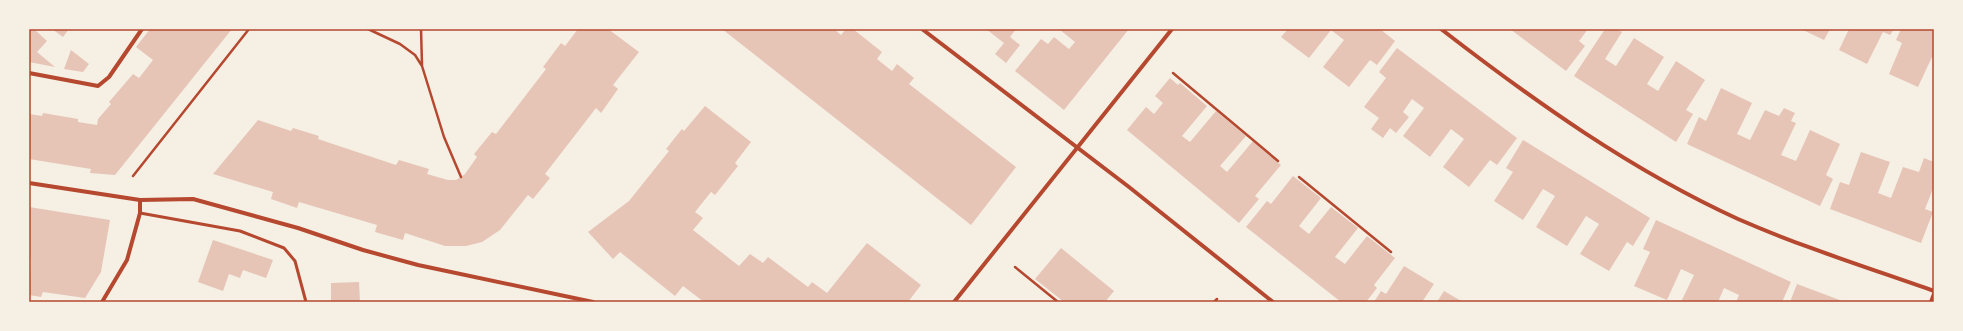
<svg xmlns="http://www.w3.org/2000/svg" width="1963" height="331" viewBox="0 0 1963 331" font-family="'Noto Serif',serif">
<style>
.building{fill:#e6c5b7}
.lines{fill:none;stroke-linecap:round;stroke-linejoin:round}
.path{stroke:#b5482f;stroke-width:2.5}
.service{stroke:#b5482f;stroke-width:3}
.minor{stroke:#b5482f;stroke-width:4}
.neatline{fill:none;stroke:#b5482f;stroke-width:1.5}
</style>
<rect width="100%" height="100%" fill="#f6efe4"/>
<path class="building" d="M29 29H34L47 41 37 52 55 67 29 62Z
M52 29H69L63 37Z
M150 29H232L115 175 90 173 91 169 29 159V114L42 116 43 113 78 119V122L97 125 98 119 111 104 109 102 133 74 139 78 153 60 136 47Z
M578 29H608L639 52 613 85 618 89 601 113 596 108 545 174 550 178 533 199 528 195 500 230 482 242 466 246H445L405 233 403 240 375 232 377 225 299 202 297 208 271 199 273 192 213 174 258 120 291 131 293 128 319 136 318 139 396 165 399 160 429 169 427 174 448 180H456L465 174 477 157 474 154 492 132 496 134 546 69 543 67 561 43 565 46Z
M722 29H834L841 35 846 29H853L882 52 877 59 892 71 897 64 914 78 909 84 1016 167 971 225Z
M986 29H1016L1010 37 1020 45 1006 63 995 54 1004 43Z
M1059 29H1129L1064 110 1015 71 1041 39 1048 44 1054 37 1069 49 1075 42Z
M1288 29H1380L1395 41 1377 65 1370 60 1349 87 1323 67 1344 40 1331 30 1309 58 1281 37Z
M1510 29H1588L1579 41 1585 46 1566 71Z
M1605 29H1616L1622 32 1605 59 1616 66 1634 38 1664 57 1647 84 1658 91 1676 61 1705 80 1686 110 1693 114 1676 142 1574 76Z
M1801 29H1830L1824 40Z
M1849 29H1894L1890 35 1883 32 1867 64 1839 50Z
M1901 29H1934V58L1932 57 1918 87 1889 74 1902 43 1896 40Z
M1397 48 1517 138 1497 165 1490 160 1469 187 1443 167 1464 139 1451 129 1430 157 1403 136 1424 108 1412 99 1403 112 1409 117 1396 133 1390 128 1383 138 1371 129 1379 118 1364 107 1386 78 1379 72Z
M71 50 89 64 83 72 64 69Z
M1170 78 1178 85 1180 83 1207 106 1182 136 1190 142 1216 111 1246 136 1220 166 1227 172 1253 141 1281 165 1255 196 1259 199 1239 223 1127 130 1146 107 1154 114 1163 103 1155 96Z
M1721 88 1752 103 1737 134 1750 140 1765 110 1779 116 1784 108 1795 113 1791 121 1796 123 1781 155 1796 161 1810 130 1840 144 1826 175 1833 179 1820 206 1687 144 1699 117 1706 121Z
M705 106 751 142 735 163 738 166 715 195 711 192 695 212 703 218 693 230 739 266 750 254 763 263 768 257 808 287 812 282 827 293 867 243 921 285 908 302H704L683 286 675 296 620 252 613 259 588 232 629 201 669 151 666 149 682 129 684 131Z
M1523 140 1650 218 1633 246 1627 242 1609 271 1580 254 1599 224 1586 216 1567 246 1536 227 1555 196 1543 189 1523 220 1494 201 1513 172 1506 168Z
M1861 152 1890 162 1878 193 1891 198 1903 167 1919 172 1924 158 1934 162V186L1925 209 1933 212 1921 243 1830 209 1840 182 1849 185Z
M1293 176 1321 198 1299 226 1309 234 1331 207 1358 228 1335 257 1345 264 1367 236 1395 258 1374 285 1377 288 1366 302H1341L1246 227 1267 201 1271 204Z
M29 207 110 220 101 272 85 298 43 292 41 297 29 295 31 260H29Z
M1656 220 1791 282 1782 302H1736L1739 295 1724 288 1718 302H1681L1694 275 1681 269 1667 300 1634 286 1650 252 1643 249Z
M213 240 273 260 266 278 243 270 240 278 229 274 223 291 198 282Z
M1061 248 1114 291 1105 302H1064L1035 279Z
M1404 266 1434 284 1422 302H1374L1381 291 1386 294Z
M359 282 360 302H331V283Z
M1797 284 1845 302H1790Z
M1444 291 1463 302H1437Z"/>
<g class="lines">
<path class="path" d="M368 29 400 44 415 55 422 66 444 137 461 177
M421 29 422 65
M1173 73 1278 161
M133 176 249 29
M1299 177 1391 252
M1015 267 1058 302
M1214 302 1217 299"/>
<path class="service" d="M140 213 240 231 284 248 295 261 306 302"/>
<path class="minor" d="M922 29 1129 187 1273 302
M1441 29C1534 101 1631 170 1738 219 1802 247 1869 268 1934 291
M29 73 98 86 109 77 142 29
M29 183 140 200 193 199 298 228 363 250 418 265 593 302
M102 302 127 260 140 213V200
M954 302 1172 29
M1931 302 1934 294"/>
</g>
<rect width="1963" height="331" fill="none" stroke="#f6efe4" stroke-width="60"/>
<rect x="30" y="30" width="1903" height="271" class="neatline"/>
</svg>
